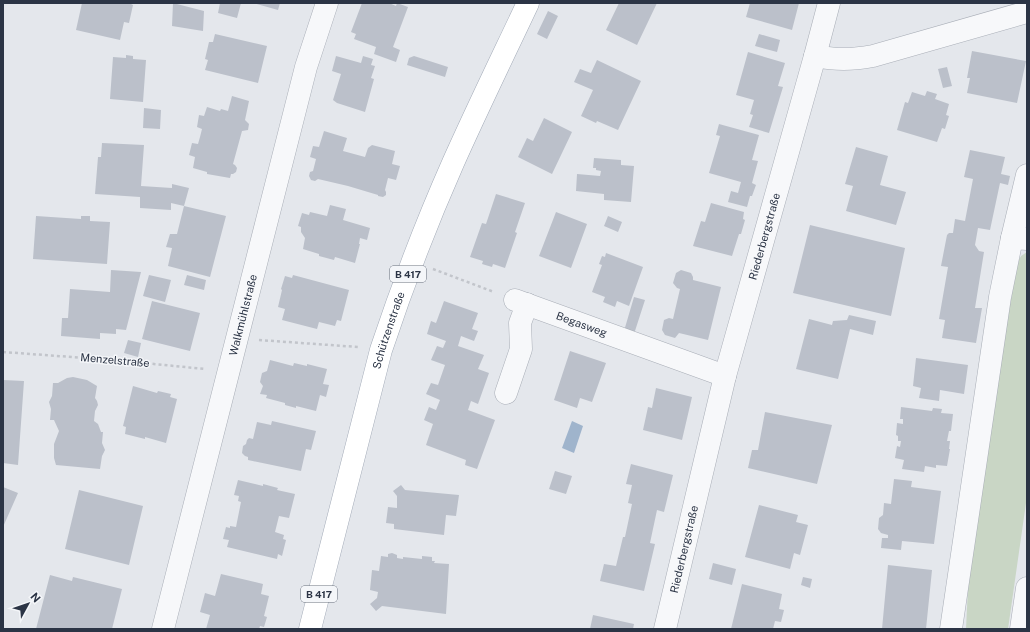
<svg xmlns="http://www.w3.org/2000/svg" width="1030" height="632" viewBox="0 0 1030 632" font-family="'Public Sans',sans-serif">
<style>
.green{fill:#c9d6c5}
.water{fill:#9fb4cc}
.building{fill:#bbc0ca}
.lines{fill:none;stroke-linecap:round;stroke-linejoin:round}
.minor-casing{stroke:#a9aeb7;stroke-width:23}
.major-casing{stroke:#a3abb8;stroke-width:23}
.path{stroke:#c2c5cb;stroke-width:2.5;stroke-dasharray:3 3;stroke-linecap:butt}
.minor{stroke:#f7f8fa;stroke-width:22}
.major{stroke:#fff;stroke-width:22}
.labels{text-anchor:middle;dominant-baseline:central;stroke-width:3;stroke-linejoin:round;paint-order:stroke}
.shield{fill:#f4f6f9;stroke:#676e7b;stroke-width:1}
.shield-label{font-size:10px;font-weight:bold;fill:#2b3445}
.street-label{font-size:11px;fill:#2b3445;stroke:#f4f6f9}
</style>
<rect width="100%" height="100%" fill="#e4e7ec"/>
<path class="green" d="M1027 252V496L1008 629H966L968 587 993 406 1017 263 1021 256Z"/>
<path class="water" d="M572 421 583 426 574 453 562 448Z"/>
<path class="building" d="M82 3H129L133 5 129 23 124 22 120 40 76 30Z
M173 3 204 11 203 31 172 26Z
M220 3H241L237 18 218 13Z
M253 3H280L278 10Z
M362 3H389L396 6 397 3 408 7 393 47 400 50 396 62 374 54 376 47 354 39 356 34 351 32Z
M619 3H657L637 45 606 30Z
M750 3H799L792 30 746 17Z
M548 11 558 16 547 39 537 34Z
M215 34 267 46 258 83 205 70 208 60 205 59 209 42H213Z
M759 34 780 40 777 52 755 46Z
M972 51 1026 61 1017 103 967 93 970 78H967Z
M748 52 785 63 778 86 783 87 769 133 749 127 753 115 750 114 754 100 736 95Z
M126 55 133 56V59L146 60 143 102 110 99 113 57 126 58Z
M336 56 361 63 363 56 373 59 371 65 375 66 371 78 374 79 365 112 337 103 333 100 341 74 332 71Z
M414 56 448 67 445 77 407 65 409 58Z
M597 60 641 81 618 130 597 121 596 123 581 116 593 90 574 82 580 69 591 73Z
M947 67 952 86 943 88 938 69Z
M927 91 937 94 935 99 949 104 946 115 949 116 945 129 942 128 937 142 897 130 905 102 908 103 912 92 925 96Z
M232 96 249 101 245 120 249 124 248 130 242 131 233 164 235 165 237 168 236 172 233 174H231L230 178 207 174V172L193 168 195 157 189 155 192 143 198 144 200 137 202 129 197 127 199 115 204 116 207 107 220 111 221 109 228 111Z
M144 108 161 110 160 129 143 128Z
M544 118 572 132 552 174 518 157 527 138 533 141Z
M719 124 759 135 752 160 758 161 752 183 756 185 752 196H750L747 207 728 202 731 191 738 193 741 182 709 173 720 136 716 135Z
M324 131 347 138 343 151 365 157 368 148 372 145 395 151 392 164 400 166 396 180 388 178 385 190 386 192V195L383 197 378 196V195L348 186 318 179 315 181 311 180 309 176 310 172 313 171 316 159 310 157 313 146 319 147Z
M102 143 144 145 141 186 172 188V184L189 188 184 206 171 203V210L140 208V197L95 194 98 157H101Z
M856 147 888 156 880 185 906 192 896 225 846 211 853 186 845 184Z
M970 150 1005 157 1001 174 1010 176 1008 185 1000 183 990 230 978 228 975 245 979 251 984 252 975 308H982L976 343 942 338 945 320 939 319 948 267 941 266 947 235 949 233H953L955 219 965 221 973 179 964 177Z
M594 158 621 160V165L634 166 631 202 604 200V194L576 191 577 174 600 176 601 171 596 170V168H593Z
M496 194 525 203 515 232 517 233 505 268 493 264 492 267 482 264 483 261 470 257 482 223 486 224Z
M711 203 744 212 743 219 745 220 741 234H739L732 256 693 246 701 221 705 222Z
M330 205 346 209 343 220 370 228 367 240 360 238 359 244H360L355 263 335 257 334 260 319 256V254L303 249 305 238 301 232V227L298 226 302 213 309 215 310 212 327 216Z
M184 206 226 216 210 277 168 266 172 248 166 247 170 234H177Z
M556 212 587 224 571 268 539 256Z
M36 216 81 219V216H90V221L110 222 107 264 33 259Z
M608 216 622 222 618 232 604 226Z
M810 225 905 248 891 316 793 293Z
M606 253 643 267 629 306 617 301 615 307 603 302 605 297 592 292 602 265 599 264 602 256 605 257Z
M111 270 141 272 126 330 116 329V334L100 333V339L61 336 62 318H68L70 289 110 292Z
M681 270 691 273 693 277V280L721 287 708 340 679 333 675 338 665 335 662 330 664 320 669 318 673 319 680 289 677 288 673 283 676 273Z
M149 275 171 280 165 302 143 296Z
M187 275 206 280 204 290 184 285Z
M293 275 349 290 341 321 337 320 335 326 319 322 317 329 282 320 285 309 278 307 282 290 281 289 285 276 292 278Z
M634 297 645 300 634 334 624 331Z
M152 301 200 313 190 351 142 339Z
M444 301 478 313 472 329 478 331 474 341 461 336 458 346 484 355 478 369 489 373 478 404 471 401 468 410 495 420 477 469 465 465 466 460 426 445 433 424 424 420 429 407 436 410 440 400 426 394 431 383 438 385 445 365 431 360 437 346 443 348 446 341 427 334 431 321 436 323Z
M849 315 876 321 873 335 850 329 838 379 796 369 809 319 832 325 833 321 847 320Z
M128 340 141 343 138 357 124 353Z
M570 351 606 363 592 402 580 398 577 408 554 400Z
M916 358 968 365 964 394 940 390 939 401 919 398 921 388 913 386Z
M270 360 293 366 294 363 307 366V364L327 369 323 384 329 385 326 397 320 395 316 411 296 406V408L285 405V403L266 398 267 395 260 394 263 386 260 382 262 373 267 371Z
M73 377 87 380 97 386 95 398 97 401 98 405 95 411 94 421 98 424 101 432H103L102 443 105 450 102 456 100 469 56 465 54 458V444L59 431 54 420H50L51 409 49 402 52 396 53 383H58L67 378Z
M3 380 24 381 18 465 3 463Z
M133 386 157 393 158 391 171 394 170 397 177 399 166 443 145 437V439L125 434 126 427 123 426Z
M656 388 692 397 682 440 643 430 648 407 652 408Z
M901 407 932 411 933 408 942 409 941 413 953 414 951 431H949L947 441H950L949 449H950L947 466 936 465V468L925 466 924 472 902 469 904 460 895 458 897 446 900 447 901 441H898V436L896 435 897 423 903 424V419H900Z
M765 412 832 425 817 484 748 468 752 450H758Z
M272 421 316 431 311 450 306 449 301 471 248 460V457L245 456 242 453 243 446 246 444 247 440 249 438 253 439 257 422 271 425Z
M631 464 673 475 664 512 657 510 650 543 655 544 644 591 600 581 604 564 616 566 623 537H625L632 504 628 503 632 485 626 484Z
M555 471 572 476 566 494 549 489Z
M894 479 912 481 911 487 941 491 934 544 902 541 901 550 881 548 882 538H888V535L881 533 878 529 879 518 883 515 884 503 891 504Z
M238 480 263 486V484L278 488 277 490 295 494 289 518 279 516 275 532 284 535 283 539 286 540 282 556 278 554 277 559 227 547 229 540 223 539 226 527 230 528V526L236 527 241 502 238 501 239 496 234 495Z
M401 485 405 490 459 495 456 516 446 515 444 535 394 529V524L386 523 388 507 397 508V496L393 491Z
M3 487 18 493 3 527Z
M79 490 143 506 129 565 65 549Z
M759 505 798 515 796 522 808 525 800 555 794 553 790 569 745 557Z
M392 553 397 555V558L403 559V557L422 559V556L432 557V561H435L434 563 449 564 446 614 382 606 376 611 370 604 377 598 378 592 370 590 372 570 379 571 381 556 388 557V554Z
M713 563 736 569 732 585 709 579Z
M888 565 932 570 926 629H882Z
M221 574 263 584 261 594 269 596 264 616 267 617 264 627 260 626 259 629H206L210 615 200 612 205 593 215 596Z
M50 575 72 581 73 577 122 589 112 629H36Z
M803 577 812 579 810 588 801 585Z
M742 584 782 594 779 609 784 610 781 622 775 621 773 629H731Z
M593 615 634 624 633 629H590Z"/>
<g class="lines">
<defs>
<g id="minor">
<path d="M815 56 829 3"/>
<path d="M1012 238 1027 175"/>
<path id="s1" d="M515 300 725 376"/>
<path d="M506 393 521 349 520 323 527 304"/>
<path id="s2" d="M163 629 306 67 327 3"/>
<path id="s3" d="M665 629 725 376 815 56C836 60 851 60 873 56L1027 12"/>
<path d="M951 629 1000 297 1012 238 1027 239"/>
<path d="M1021 629 1027 588"/>
</g>
<g id="major">
<path id="s4" d="M310 629 381 350C402 287 426 224 453 163 477 109 503 56 528 3"/>
</g>
</defs>
<use href="#minor" class="minor-casing"/>
<use href="#major" class="major-casing"/>
<path class="path" d="M433 269 494 292
M259 340 358 347
M3 352 113 360 205 369"/>
<use href="#minor" class="minor"/>
<use href="#major" class="major"/>
</g>
<g class="labels">
<g class="shield">
<rect x="390" y="266" width="36" height="16" rx="3"/>
<rect x="301" y="586" width="36" height="16" rx="3"/>
</g>
<g class="shield-label">
<text x="408" y="274">B 417</text>
<text x="319" y="594">B 417</text>
</g>
<g class="street-label">
<text stroke="none"><textPath href="#s3" startOffset="405">Riederbergstraße</textPath></text>
<text stroke="none"><textPath href="#s2" startOffset="324">Walkmühlstraße</textPath></text>
<text stroke="none"><textPath href="#s1" startOffset="71">Begasweg</textPath></text>
<text stroke="none"><textPath href="#s4" startOffset="309">Schützenstraße</textPath></text>
<text transform="translate(115 360) rotate(5)">Menzelstraße</text>
<text stroke="none"><textPath href="#s3" startOffset="82">Riederbergstraße</textPath></text>
</g>
</g>
<rect width="1030" height="632" fill="none" stroke="#2b3445" stroke-width="8"/>
<g transform="translate(28 604) rotate(50)" stroke="#f4f6f9" stroke-width="3" paint-order="stroke">
<path d="M0-3L7 15L0 10L-7 15Z" fill="#2b3445"/>
<text y="-6" font-size="11" font-weight="bold" text-anchor="middle" fill="#2b3445">N</text>
</g>
</svg>
